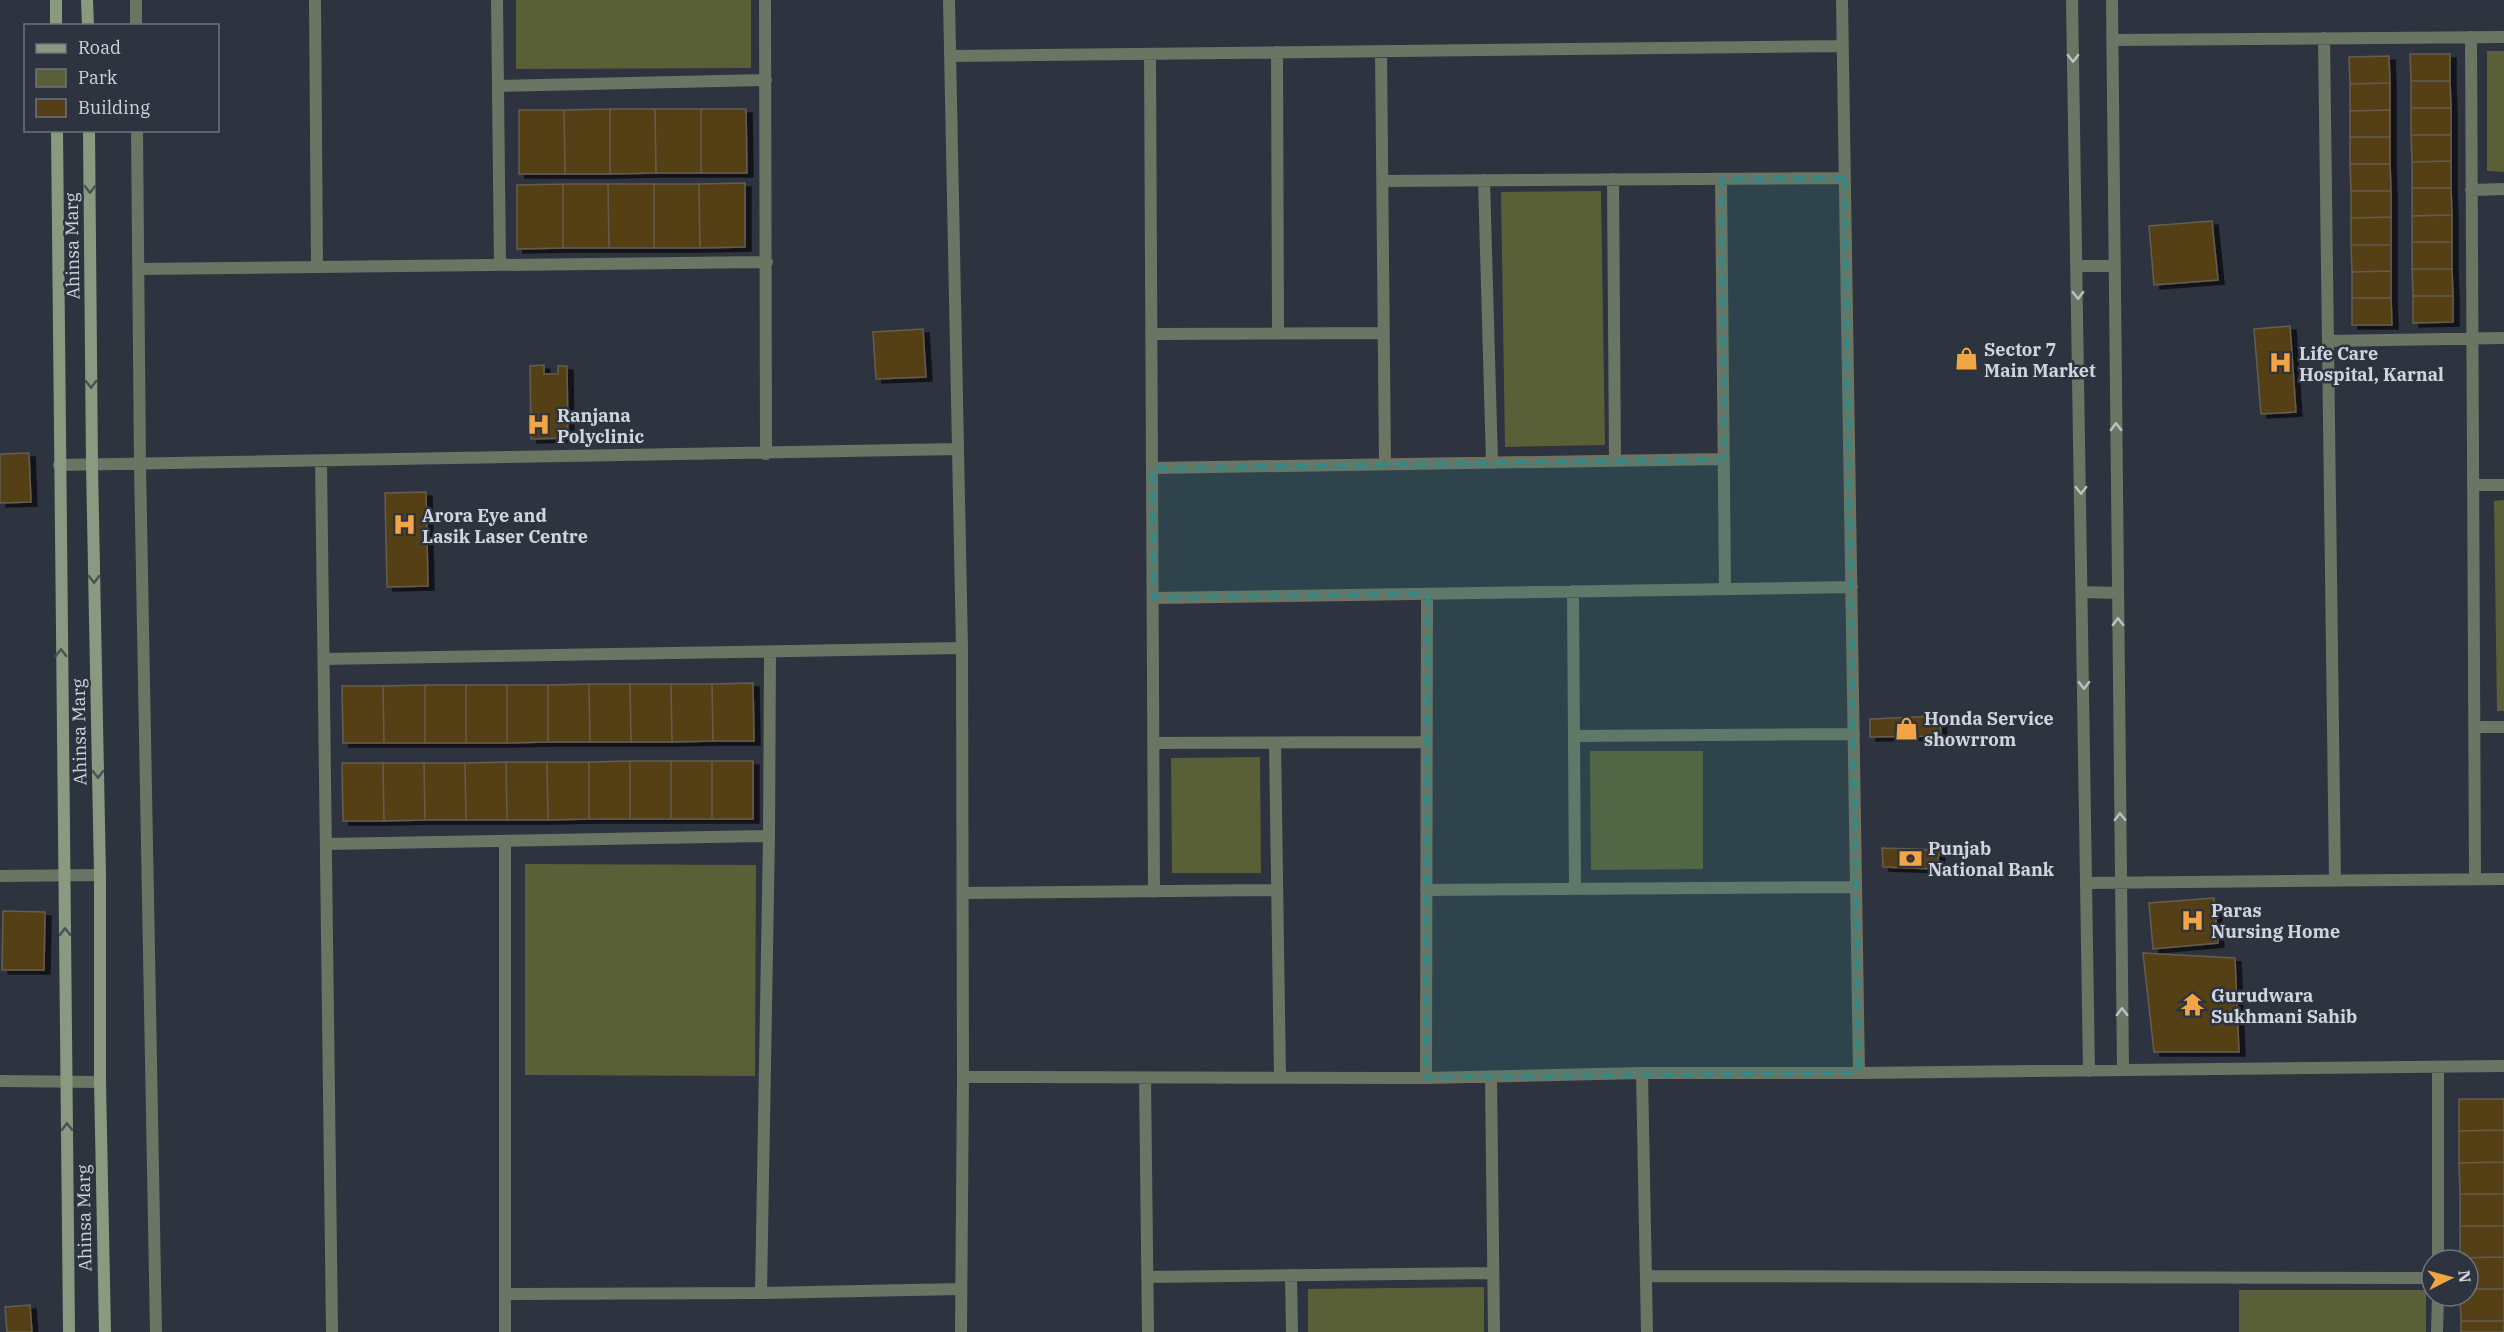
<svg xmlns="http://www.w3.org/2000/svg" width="2504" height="1332" viewBox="0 0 2504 1332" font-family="'IBM Plex Serif',serif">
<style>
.green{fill:#596038}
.building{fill:#553f19;stroke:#665d50;stroke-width:1.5;filter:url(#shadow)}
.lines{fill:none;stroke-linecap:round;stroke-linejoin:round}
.street{stroke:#6a7564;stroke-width:12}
.secondary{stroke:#899a80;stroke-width:12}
.oneway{stroke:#bcc2c4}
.oneway2{stroke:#495252}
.marked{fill:#368984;fill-opacity:0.2;stroke:#368984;stroke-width:4.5;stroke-dasharray:12 8;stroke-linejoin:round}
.labels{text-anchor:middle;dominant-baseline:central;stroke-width:5;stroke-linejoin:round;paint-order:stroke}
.street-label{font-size:18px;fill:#d0d5dc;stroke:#2d333f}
.poi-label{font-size:18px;font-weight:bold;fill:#d0d5dc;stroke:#2d333f;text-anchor:start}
</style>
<defs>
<filter id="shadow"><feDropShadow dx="6" dy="4" stdDeviation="0" flood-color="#0009"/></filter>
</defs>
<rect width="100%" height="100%" fill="#2d333f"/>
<path class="green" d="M516 0H751V68L516 69Z
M2487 51H2504V172L2487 171Z
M1601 191 1605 445 1505 447 1501 192Z
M2504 500V711H2497L2494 501Z
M1590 751H1703V869L1591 870Z
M1260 757 1261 873H1172L1171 758Z
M525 864 756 865 755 1076 525 1075Z
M1484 1287V1332H1308V1289Z
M2239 1290H2426V1332H2239Z"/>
<path class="building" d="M2410 54H2450V81H2411Z
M2389 56 2390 83 2350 84 2349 57Z
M2411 81H2450L2451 108H2411Z
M2390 83V110L2350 111V84Z
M2411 108H2451V135H2411Z
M610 109H655L656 173 610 174Z
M610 109V174H565L564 110Z
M655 109H701V173H656Z
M701 109H746L747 173H701Z
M519 110H564L565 174H519Z
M2390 110V137H2350V111Z
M2411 135H2451V161L2412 162Z
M2350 137H2390V164H2350Z
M2451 161V188H2412V162Z
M2350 164H2390L2391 191H2351Z
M745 183V247L700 248 699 184Z
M563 184H608L609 248H563Z
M563 184V248L517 249V185Z
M608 184H654V248H609Z
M654 184H699L700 248H654Z
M2412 188H2451L2452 215 2412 216Z
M2351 191H2391V217L2351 218Z
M2452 215V242H2412V216Z
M2391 217V245H2351V218Z
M2212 221 2218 280 2154 285 2149 226Z
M2412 242H2452V269H2412Z
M2351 245H2391V271L2352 272Z
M2412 269H2452L2453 296H2413Z
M2391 271V298H2352V272Z
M2413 296H2453V322L2413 323Z
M2352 298H2391L2392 325H2352Z
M2290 326 2296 412 2261 414 2254 329Z
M923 329 926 377 876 379 873 332Z
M544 365V374H558V366H567L568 438 531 439 530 366Z
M29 453 31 502 0 503V454Z
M426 492 428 586 387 587 385 493Z
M753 683 754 741H713L712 684Z
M589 684 590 742H548V685Z
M589 684H630L631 742H590Z
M630 684H671L672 742H631Z
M671 684H712L713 741 672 742Z
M425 685V743H384L383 686Z
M425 685H466V743H425Z
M466 685H507V743H466Z
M507 685H548V742L507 743Z
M342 686H383L384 743H343Z
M1940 716 1941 736 1870 737V719Z
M630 761H671V819H630Z
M630 761V819H589V762Z
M671 761H712V819H671Z
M712 761H753V819H712Z
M506 762H547L548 820H507Z
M506 762 507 820H466L465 763Z
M547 762H589V819L548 820Z
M342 763H383L384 821H343Z
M383 763H424L425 820 384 821Z
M424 763H465L466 820H425Z
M1882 848 1940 850 1936 869 1883 867Z
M2214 898 2218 943 2153 949 2149 903Z
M3 911 45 912 44 970H2Z
M2143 953 2235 958 2239 1052H2154Z
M2459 1099H2504V1130L2459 1131Z
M2504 1130V1162L2459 1163V1131Z
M2504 1162V1194H2460L2459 1163Z
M2460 1194H2504V1226H2460Z
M2460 1226H2504V1257L2460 1258Z
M2504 1257V1289H2468V1260H2460V1258Z
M2468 1289H2504V1321H2461L2460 1296H2468Z
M30 1305 32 1332H7L5 1307Z
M2461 1321H2504V1332H2461Z"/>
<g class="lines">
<path class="street" d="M136 0V26
M315 0 317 267
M497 0 500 265
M765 0 766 454
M949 0 962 648 963 1077 961 1332
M1842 0 1859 1073
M2072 0 2089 1071
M2112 0 2123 1070
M2471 37 2475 879
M2324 38 2335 881
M2112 40 2504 37
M1381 51 1385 464
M1277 52 1278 333
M1150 54 1154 892
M950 56 1843 46
M498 86 766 80
M137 130 140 465 156 1332
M1613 179 1615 461
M1721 179 1725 589
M1484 180 1492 462
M1383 181 1845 178
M2471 190 2504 189
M2077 266H2114
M138 269 767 262
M1151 334 1384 333
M2328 341 2504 338
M321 461 332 1332
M59 465 957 449
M1152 468 1724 459
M2473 485H2504
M1573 591 1575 889
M2082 592 2118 593
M1153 598 1852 587
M324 659 962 648
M2474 727H2504
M1574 736 1854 734
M1153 743 1426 742
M1275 743 1280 1078
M326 844 769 836
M0 876 100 875
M2087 883 2504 879
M1426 890 1856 887
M964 893 1276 890
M1642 1073 1647 1332
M963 1077 1426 1078 1642 1073H1859L2504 1066
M1491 1077 1494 1332
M1145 1078 1148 1332
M1426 1078 1427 594
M0 1081 100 1082
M2438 1260V1067
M1291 1275 1292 1332
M1646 1276 2432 1278
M1147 1277 1493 1273
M761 1293 769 836 770 653
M505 1294 761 1293 961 1289
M505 1332V841
M2437 1332 2438 1296"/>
<path class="secondary" d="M56 0V26
M87 0 88 26
M57 130 69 1332
M89 130 92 466 100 875V1082L105 1332"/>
</g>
<defs><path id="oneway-chevron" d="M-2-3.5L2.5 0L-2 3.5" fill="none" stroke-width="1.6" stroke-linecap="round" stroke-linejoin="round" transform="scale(1.5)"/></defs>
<g class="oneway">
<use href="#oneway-chevron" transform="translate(2073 58) rotate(89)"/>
<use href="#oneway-chevron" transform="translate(2078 295) rotate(89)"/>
<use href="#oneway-chevron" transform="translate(2116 427) rotate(-91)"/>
<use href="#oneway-chevron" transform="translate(2081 490) rotate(89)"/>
<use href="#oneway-chevron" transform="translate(2118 622) rotate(-91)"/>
<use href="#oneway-chevron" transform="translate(2084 685) rotate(89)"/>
<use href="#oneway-chevron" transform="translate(2120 817) rotate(-91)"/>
<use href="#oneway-chevron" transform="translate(2122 1012) rotate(-91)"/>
</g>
<g class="oneway2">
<use href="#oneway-chevron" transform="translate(90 189) rotate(89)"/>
<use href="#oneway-chevron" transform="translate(91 384) rotate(90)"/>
<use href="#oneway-chevron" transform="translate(94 579) rotate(89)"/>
<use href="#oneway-chevron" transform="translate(61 653) rotate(-91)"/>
<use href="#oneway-chevron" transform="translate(98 774) rotate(89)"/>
<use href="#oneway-chevron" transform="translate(65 932) rotate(-91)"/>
<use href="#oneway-chevron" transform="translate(67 1127) rotate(-91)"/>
</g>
<path class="marked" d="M1845 178 1859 1073 1426 1078 1427 594 1153 598 1152 468 1724 459 1721 179Z"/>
<defs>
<symbol id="shop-bare" viewBox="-9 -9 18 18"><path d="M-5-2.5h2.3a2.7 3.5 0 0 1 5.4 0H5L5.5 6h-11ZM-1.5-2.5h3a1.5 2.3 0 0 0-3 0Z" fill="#f3a443" stroke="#2d333f" stroke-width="2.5" paint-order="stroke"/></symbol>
<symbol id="hospital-bare" viewBox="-9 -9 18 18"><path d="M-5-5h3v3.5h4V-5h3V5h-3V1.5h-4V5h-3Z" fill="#f3a443" stroke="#2d333f" stroke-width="2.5" paint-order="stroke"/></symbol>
<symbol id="bank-bare" viewBox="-9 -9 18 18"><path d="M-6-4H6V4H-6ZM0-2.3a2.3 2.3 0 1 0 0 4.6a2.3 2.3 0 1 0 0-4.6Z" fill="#f3a443" stroke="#2d333f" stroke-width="2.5" paint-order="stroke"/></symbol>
<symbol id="temple-bare" viewBox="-9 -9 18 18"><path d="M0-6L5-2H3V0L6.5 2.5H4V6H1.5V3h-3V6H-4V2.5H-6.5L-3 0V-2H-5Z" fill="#f3a443" stroke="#2d333f" stroke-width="2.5" paint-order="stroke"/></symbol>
</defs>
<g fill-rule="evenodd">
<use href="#shop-bare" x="1950" y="342" width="33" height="33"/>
<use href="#hospital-bare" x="2264" y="346" width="33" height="33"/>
<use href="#hospital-bare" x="522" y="408" width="33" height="33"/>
<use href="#hospital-bare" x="388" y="508" width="33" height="33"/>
<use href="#shop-bare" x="1890" y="712" width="33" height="33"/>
<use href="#bank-bare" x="1894" y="842" width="33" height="33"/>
<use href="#hospital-bare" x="2176" y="904" width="33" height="33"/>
<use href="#temple-bare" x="2176" y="988" width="33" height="33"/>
</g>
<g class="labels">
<g class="street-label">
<text transform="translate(72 246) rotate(-91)">Ahinsa Marg</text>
<text transform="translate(79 732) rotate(-91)">Ahinsa Marg</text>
<text transform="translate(84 1218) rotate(-91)">Ahinsa Marg</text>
</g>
<g class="poi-label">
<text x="1984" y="349">Sector 7<tspan x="1984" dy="21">Main Market</tspan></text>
<text x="2299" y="353">Life Care<tspan x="2299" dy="21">Hospital, Karnal</tspan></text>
<text x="557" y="415">Ranjana<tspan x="557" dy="21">Polyclinic</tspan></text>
<text x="422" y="515">Arora Eye and<tspan x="422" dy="21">Lasik Laser Centre</tspan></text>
<text x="1924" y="718">Honda Service<tspan x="1924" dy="21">showrrom</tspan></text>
<text x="1928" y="848">Punjab<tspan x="1928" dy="21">National Bank</tspan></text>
<text x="2211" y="910">Paras<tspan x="2211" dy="21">Nursing Home</tspan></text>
<text x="2211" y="995">Gurudwara<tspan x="2211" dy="21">Sukhmani Sahib</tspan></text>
</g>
</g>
<rect x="24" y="24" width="195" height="108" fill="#2d333f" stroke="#6e747e" stroke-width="1.5"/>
<rect x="36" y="44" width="30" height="9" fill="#899a80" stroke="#6e747e" stroke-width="1.5"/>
<text x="78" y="54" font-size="18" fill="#d0d5dc">Road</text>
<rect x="36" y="69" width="30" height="18" fill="#596038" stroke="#6e747e" stroke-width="1.5"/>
<text x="78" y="84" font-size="18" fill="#d0d5dc">Park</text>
<rect x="36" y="99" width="30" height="18" fill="#553f19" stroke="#6e747e" stroke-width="1.5"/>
<text x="78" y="114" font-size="18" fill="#d0d5dc">Building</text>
<g transform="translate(2450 1278) rotate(84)"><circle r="28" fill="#2d333f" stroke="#6e747e" stroke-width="1.5"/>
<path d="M0-4.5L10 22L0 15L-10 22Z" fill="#f3a443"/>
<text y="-9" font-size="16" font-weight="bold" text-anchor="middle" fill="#d0d5dc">N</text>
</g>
</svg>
